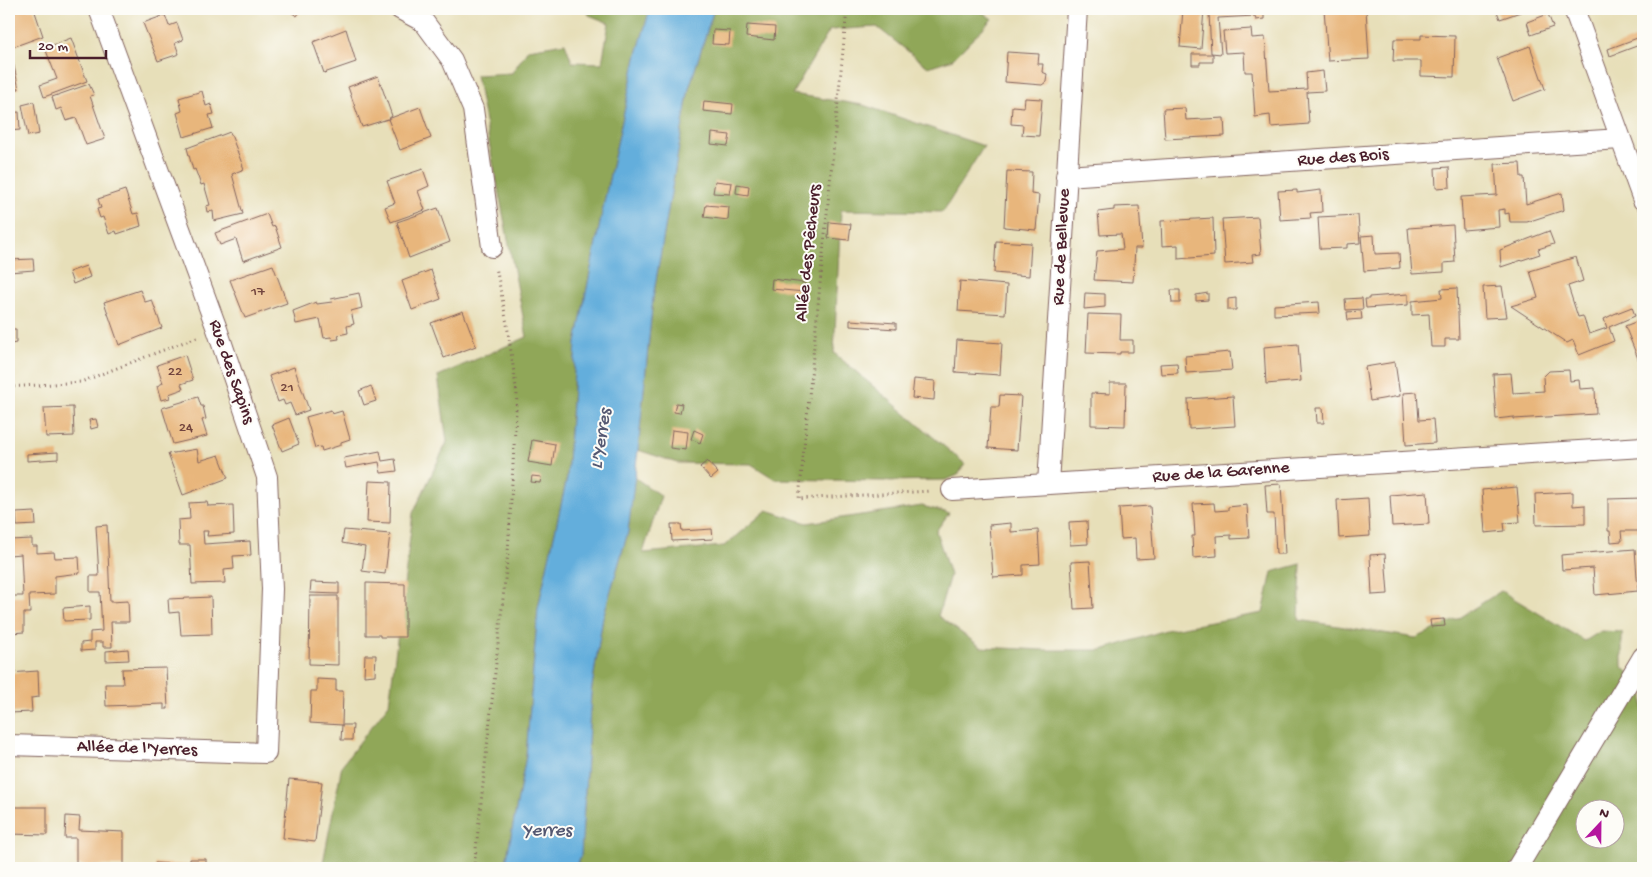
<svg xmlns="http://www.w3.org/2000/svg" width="1652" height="877" viewBox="0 0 1652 877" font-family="'Gochi Hand',sans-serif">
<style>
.forest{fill:#90a759;stroke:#6d6342;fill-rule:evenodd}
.water{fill:#64aedc;stroke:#576684}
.building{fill:#e8b67b}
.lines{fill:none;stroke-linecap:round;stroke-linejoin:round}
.minor-casing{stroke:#81625d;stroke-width:22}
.path{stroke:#81625d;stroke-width:3;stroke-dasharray:1 4;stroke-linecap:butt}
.minor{stroke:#fff;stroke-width:20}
.labels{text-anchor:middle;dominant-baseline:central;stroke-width:4;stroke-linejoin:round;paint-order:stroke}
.number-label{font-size:15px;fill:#72453f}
.street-label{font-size:18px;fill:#4a1f2b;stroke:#fdfcf7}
.water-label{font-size:19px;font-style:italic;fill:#545872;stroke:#fdfcf7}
</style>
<rect width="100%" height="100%" fill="#fdfcf7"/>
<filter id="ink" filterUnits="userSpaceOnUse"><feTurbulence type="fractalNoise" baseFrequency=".02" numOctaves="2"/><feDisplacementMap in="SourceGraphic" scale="10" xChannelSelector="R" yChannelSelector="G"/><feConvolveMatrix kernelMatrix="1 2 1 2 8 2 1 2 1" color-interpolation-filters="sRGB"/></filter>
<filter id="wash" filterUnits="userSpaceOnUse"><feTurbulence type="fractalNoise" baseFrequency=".0096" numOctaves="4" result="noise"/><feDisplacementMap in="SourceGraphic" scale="20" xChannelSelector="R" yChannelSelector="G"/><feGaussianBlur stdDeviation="1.12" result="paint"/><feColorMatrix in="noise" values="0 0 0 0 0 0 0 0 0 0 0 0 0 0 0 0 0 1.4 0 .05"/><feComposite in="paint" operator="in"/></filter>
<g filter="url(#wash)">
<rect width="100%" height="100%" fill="#e7dfb9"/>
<path class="forest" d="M586 9H650L637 54 606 193 576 343 567 478 538 608 526 756 505 868H322L342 765 389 704 413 513 447 442 438 376 527 337 476 75 512 73 528 49 565 43 572 62 602 63 609 23 589 15Z
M714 9H978L992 19 953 59 928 67 877 27 830 30 792 94 863 105 984 146 943 212 841 210 834 353 965 464 958 475 946 480 882 481 775 479 751 464 678 463 638 450 653 298 689 88Z
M634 477 661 496 643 553 724 546 767 510 807 523 922 506 949 513 936 531 950 575 938 616 981 647 1044 650H1102L1166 630 1263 613 1272 572 1301 564 1299 620 1416 638 1457 619 1501 591 1585 641 1601 631 1622 632V666L1643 687V868H576L581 855 591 693 603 617 628 532ZM1584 810H1614V840H1584Z"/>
<path class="water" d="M650 9H714L689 88 653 298 638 450 628 532 603 617 591 693 581 855 576 868H505L526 756 538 608 567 478 576 343 606 193 637 54Z"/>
<g id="blocks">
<path class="building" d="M9 9H34L43 36 10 48 19 89H9Z
M286 9H302L297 16Z
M1183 9H1204L1201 49 1180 47Z
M1324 9H1366L1369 59 1328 61Z
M1496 9H1529L1500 19Z
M1264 10V19L1256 20 1255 16 1218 18 1221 54 1211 53 1209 13Z
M1548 14 1553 27 1531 35 1527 22Z
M165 15 169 26 177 23 183 40 175 43 179 54 158 61 143 23Z
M747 25 775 27 774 40 746 37Z
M346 29 356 62 324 73 313 42Z
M1251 29 1252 38 1265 37 1269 91 1307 89 1306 73 1323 71 1325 91 1307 92 1309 124 1271 127 1270 115 1255 117 1252 72H1245L1244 52 1225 53 1223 31Z
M713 30 730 31 729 45 712 44Z
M1421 35 1455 36 1454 77 1421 76V61H1393L1394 39H1421Z
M1640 37 1642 44 1610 56 1608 49Z
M71 38 87 81 44 97 40 85 57 79 45 48Z
M1530 46 1545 89 1513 101 1497 58Z
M1007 52 1039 54 1038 64H1043L1042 72 1047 74 1046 82 1042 85 1005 82Z
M1192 54H1213V62H1200V65H1192Z
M378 76 392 116 388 119 362 127 348 87Z
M89 84 94 95 90 96 105 139 86 145 76 118 66 121 61 108 56 110 52 97Z
M202 91 206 106 211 104 214 114 209 115 213 128 184 137 177 113 182 111 179 98Z
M1025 98 1042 99 1039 136 1022 135 1023 125 1011 124 1012 106 1024 107Z
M704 101 733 104 732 114 703 111Z
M34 102 39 134 28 136 22 105Z
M420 107 431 138 400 150 388 119Z
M1185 108 1186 120 1224 118 1225 136 1165 139 1163 109Z
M19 112 20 130 9 131V113Z
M230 132 244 169 232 174 243 214 214 221 213 211 207 212 206 206 210 205 204 184 201 185 195 169 193 170 187 148Z
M712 133 730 135 728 146 711 144Z
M1520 163 1521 177H1524L1526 204 1562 193 1564 210 1527 222H1510L1509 213 1505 214V209L1498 210 1499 227 1463 230 1461 197 1497 195 1495 164Z
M1449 167 1450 187 1436 188 1435 168Z
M423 169 429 186 418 191 425 210 391 222 385 207 395 203 387 181Z
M1007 171 1032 172 1031 194 1039 195 1036 230 1004 227Z
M715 181 732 183 730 194 713 193Z
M737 184 749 186 748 195 736 193Z
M125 190 133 214 138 213 141 226 117 234 116 231 109 234 103 217 100 218 97 209 101 208 98 199Z
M1297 190V193L1321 190 1322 212 1310 213 1311 218 1280 220 1278 191Z
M706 205 729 207 728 220 704 217Z
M1139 206 1142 248H1135L1133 282 1094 280 1097 251 1123 249 1121 234 1100 235 1098 212 1114 210V207Z
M438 208 450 242 409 258 397 222Z
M267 214 272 227 275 226 282 247 243 261 236 239 220 245 215 233Z
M1358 215 1360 243 1347 244V248L1320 249 1318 217Z
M1258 217 1261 254 1252 255 1253 262 1225 264 1222 219Z
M1213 218 1214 256 1178 259V245L1162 246 1161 221Z
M829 222 851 224 849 240 828 238Z
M1453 225 1455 262 1444 263V272L1412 274 1408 228Z
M1549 231 1554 244 1538 249 1540 254 1501 267 1500 250Z
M1374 235 1375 254 1399 253 1400 268 1364 271 1361 236Z
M996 241 1031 243 1029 276 994 273Z
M1576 257 1583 281 1568 286 1578 317 1583 316 1589 334 1607 328 1604 319 1614 314 1632 307 1635 316 1609 327 1614 341 1579 355 1573 340 1567 343 1511 306 1538 298 1530 271Z
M33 259 34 270 9 272V260Z
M273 265 287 303 245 318 230 280Z
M86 266 90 277 73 284 69 272Z
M431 270 441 299 412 310 402 281Z
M772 279 805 283V292L771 289Z
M960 281 1007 285 1005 314 958 311Z
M1502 286 1507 317 1485 318 1483 287Z
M1457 288 1459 339H1445V347H1431L1429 314 1412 315V301L1442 298 1441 289Z
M140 290 145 302 152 300 162 328 119 345 104 302Z
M1171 290H1180V303H1172Z
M359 293 362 308 351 311 354 324 347 326 348 333 338 335 339 339 332 340 331 337 324 338 320 319 296 324 293 311 316 302 317 304 332 302 331 299Z
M1085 293 1105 294V307L1084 309Z
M1208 293V300L1196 301V295Z
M1408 294V305L1366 308 1365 299H1369V297Z
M1236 298V310H1228V299Z
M1362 298 1363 309 1346 310 1345 299Z
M1319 302 1320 313 1274 315V305Z
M463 311 476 346 444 358 431 323Z
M1361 311 1362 319 1348 320 1347 312Z
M1088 314 1121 315 1120 340H1133V352H1120V354L1086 353Z
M1643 319V360L1639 361 1625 326Z
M850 320 896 323V329L850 326Z
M9 329H16V343L11 344 12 369H9Z
M957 340 1002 343 1000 375 955 372Z
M1298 344 1301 381 1266 384 1264 347Z
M1230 352 1232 370 1186 373 1185 356Z
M185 355 193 380 181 384 183 389 169 394 170 398 161 400 157 386 163 383 157 365Z
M1395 362 1400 396 1370 401 1365 367Z
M1177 363 1178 373 1161 374 1160 364Z
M294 367 309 410 295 415 290 403 285 405 283 400 278 402 269 376Z
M1569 370 1570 381 1579 380 1580 389 1595 388 1596 414 1514 419V417L1496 419 1493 374 1511 373 1513 393 1544 391 1543 377 1549 371Z
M914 379 935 381 934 400 912 398Z
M1110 383H1126L1125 426 1091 425V393L1110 394Z
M371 386 376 401 364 405 359 391Z
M1417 392 1419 420 1433 419 1435 443 1406 445 1403 393Z
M1000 395 1021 396 1017 450 988 448 991 407H999Z
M1233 396 1235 426 1189 429 1188 399Z
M198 397 201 406H203L206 419 202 420 207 436 173 444 162 408Z
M676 403 682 404 680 413 674 412Z
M73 407 74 436 46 437 44 408Z
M1316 408H1323L1324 423H1317Z
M331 410 332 414 342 411 350 439 341 442V445L322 451 321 447 315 448 306 417Z
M289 418 299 444 282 451 272 425Z
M96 419 98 427 91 429 89 420Z
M672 430 688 432 686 450 670 448Z
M694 430 703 434 700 443 691 439Z
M532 440 555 444 552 466 528 462Z
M197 449 199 461 219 455 228 478 183 495 168 454Z
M380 451 382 461 395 459 397 471 381 473 379 462 346 468 344 458Z
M58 452V459L27 461V454Z
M707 461 718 473 711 479 700 467Z
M532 476 541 477 540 483 531 482Z
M369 481 391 482 390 523 367 522Z
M1281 484 1285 554H1276L1274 514H1267L1265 485Z
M1517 487 1520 522 1504 523 1505 531 1485 533 1482 490Z
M1427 492 1429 524 1392 526 1390 495Z
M1573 492V506L1585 505V524L1536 525 1535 494Z
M1368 498 1370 536 1339 538 1337 500Z
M1643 498V531H1621L1622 541 1611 542 1610 531H1608V499Z
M207 502 208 506 233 505 234 534 207 536 208 531H203L204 544 250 541 251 555 233 556 234 569 224 570 225 583 192 584 190 545H179L178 520 190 519 189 503Z
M1214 503 1215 511 1228 510V507L1247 505 1249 538 1231 539V535L1216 536 1217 556 1193 558 1192 536H1195L1193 504Z
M1150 506 1154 558 1136 559 1135 538 1121 539 1119 508Z
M35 512 36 525 17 526 16 513Z
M1087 521 1088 544 1070 545 1069 522Z
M1011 523V532L1038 530 1040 564 1023 565V575L993 577 989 525Z
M671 524H681L682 531 712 529 713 539 672 541Z
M107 525 110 602 128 601 129 622H111L112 647H103V642H95V650L81 651V643L90 642V632L102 631 100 592H90V576H99L96 526Z
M344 530 390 534 385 574 362 571 365 547 342 543Z
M32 539V546H37V553L54 552 55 558 79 557 80 573 55 576V594L29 595 30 613H24V632L11 633V636H9V596H23L21 554 9 555V540Z
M1635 549 1638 591 1595 595 1593 568 1562 570 1561 555Z
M1385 554 1388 594 1372 595 1370 555Z
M1090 561 1093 608 1074 609 1071 562Z
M311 582 339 583V594L310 593Z
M366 583 405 584V637H380V635H366Z
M310 596H338V665L309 664Z
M211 597 212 634 181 635 179 612 169 613 168 599Z
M90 606V620L64 621 63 608Z
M1444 619 1445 626 1431 627 1430 620Z
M128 649 129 660 106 661V651Z
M365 655H376L375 675 364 676Z
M166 668 168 709H164V704L106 706 105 684H123L122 669Z
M38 671 39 697 31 698 32 712 9 713V673Z
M317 679 336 680V691H343L342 725 310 723 311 691H317Z
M342 725H353L352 740H341Z
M289 779 322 782 315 842 283 838Z
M9 807H47V835L9 834Z
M66 816 80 817 79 830 124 832V866L76 865V838H65Z
M190 859H206V868H155V863L190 865Z"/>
</g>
</g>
<g filter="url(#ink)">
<use href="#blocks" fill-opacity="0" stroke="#81625d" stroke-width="1"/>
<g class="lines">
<defs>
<path id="minor" d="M400 9 424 22 452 60 473 109 492 247
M1574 9 1643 200
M1066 176 1620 139
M1048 484 1077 9
M952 490 1643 447
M9 745 266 753 272 589 267 477 217 329 99 9
M1517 868 1643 657"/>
</defs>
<use href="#minor" class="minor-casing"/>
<path class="path" d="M847 9 799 499 930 491
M9 387 81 382 197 337
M474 868 508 552 517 394 507 324 496 267"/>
<use href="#minor" class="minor"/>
</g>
</g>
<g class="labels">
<g class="number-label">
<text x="258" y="292">17</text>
<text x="175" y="372">22</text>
<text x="287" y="388">21</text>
<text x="186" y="428">24</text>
</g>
<g class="street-label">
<text transform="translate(1343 158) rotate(-4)">Rue des Bois</text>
<text transform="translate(1062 247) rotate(-87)">Rue de Bellevue</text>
<text transform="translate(809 253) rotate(-84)">Allée des Pêcheurs</text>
<text transform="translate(231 372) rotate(71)">Rue des Sapins</text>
<text transform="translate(1221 473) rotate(-4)">Rue de la Garenne</text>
<text transform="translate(137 749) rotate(2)">Allée de l'Yerres</text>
</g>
<g class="water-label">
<text transform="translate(602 439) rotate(-81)">L'Yerres</text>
<text x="547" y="831">Yerres</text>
</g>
</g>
<rect width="1652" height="877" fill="none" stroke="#fdfcf7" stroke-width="30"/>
<g transform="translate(1600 824) rotate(22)"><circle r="24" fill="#fdfcf7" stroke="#b5a4a5"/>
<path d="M0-4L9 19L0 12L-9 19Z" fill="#b5179e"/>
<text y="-8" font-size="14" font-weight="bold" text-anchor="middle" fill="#4a1f2b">N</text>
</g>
<path d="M30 50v8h76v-8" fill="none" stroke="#4a1f2b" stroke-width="2.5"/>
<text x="38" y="50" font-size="15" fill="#4a1f2b" stroke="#fdfcf7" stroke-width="4" paint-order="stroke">20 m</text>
</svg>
